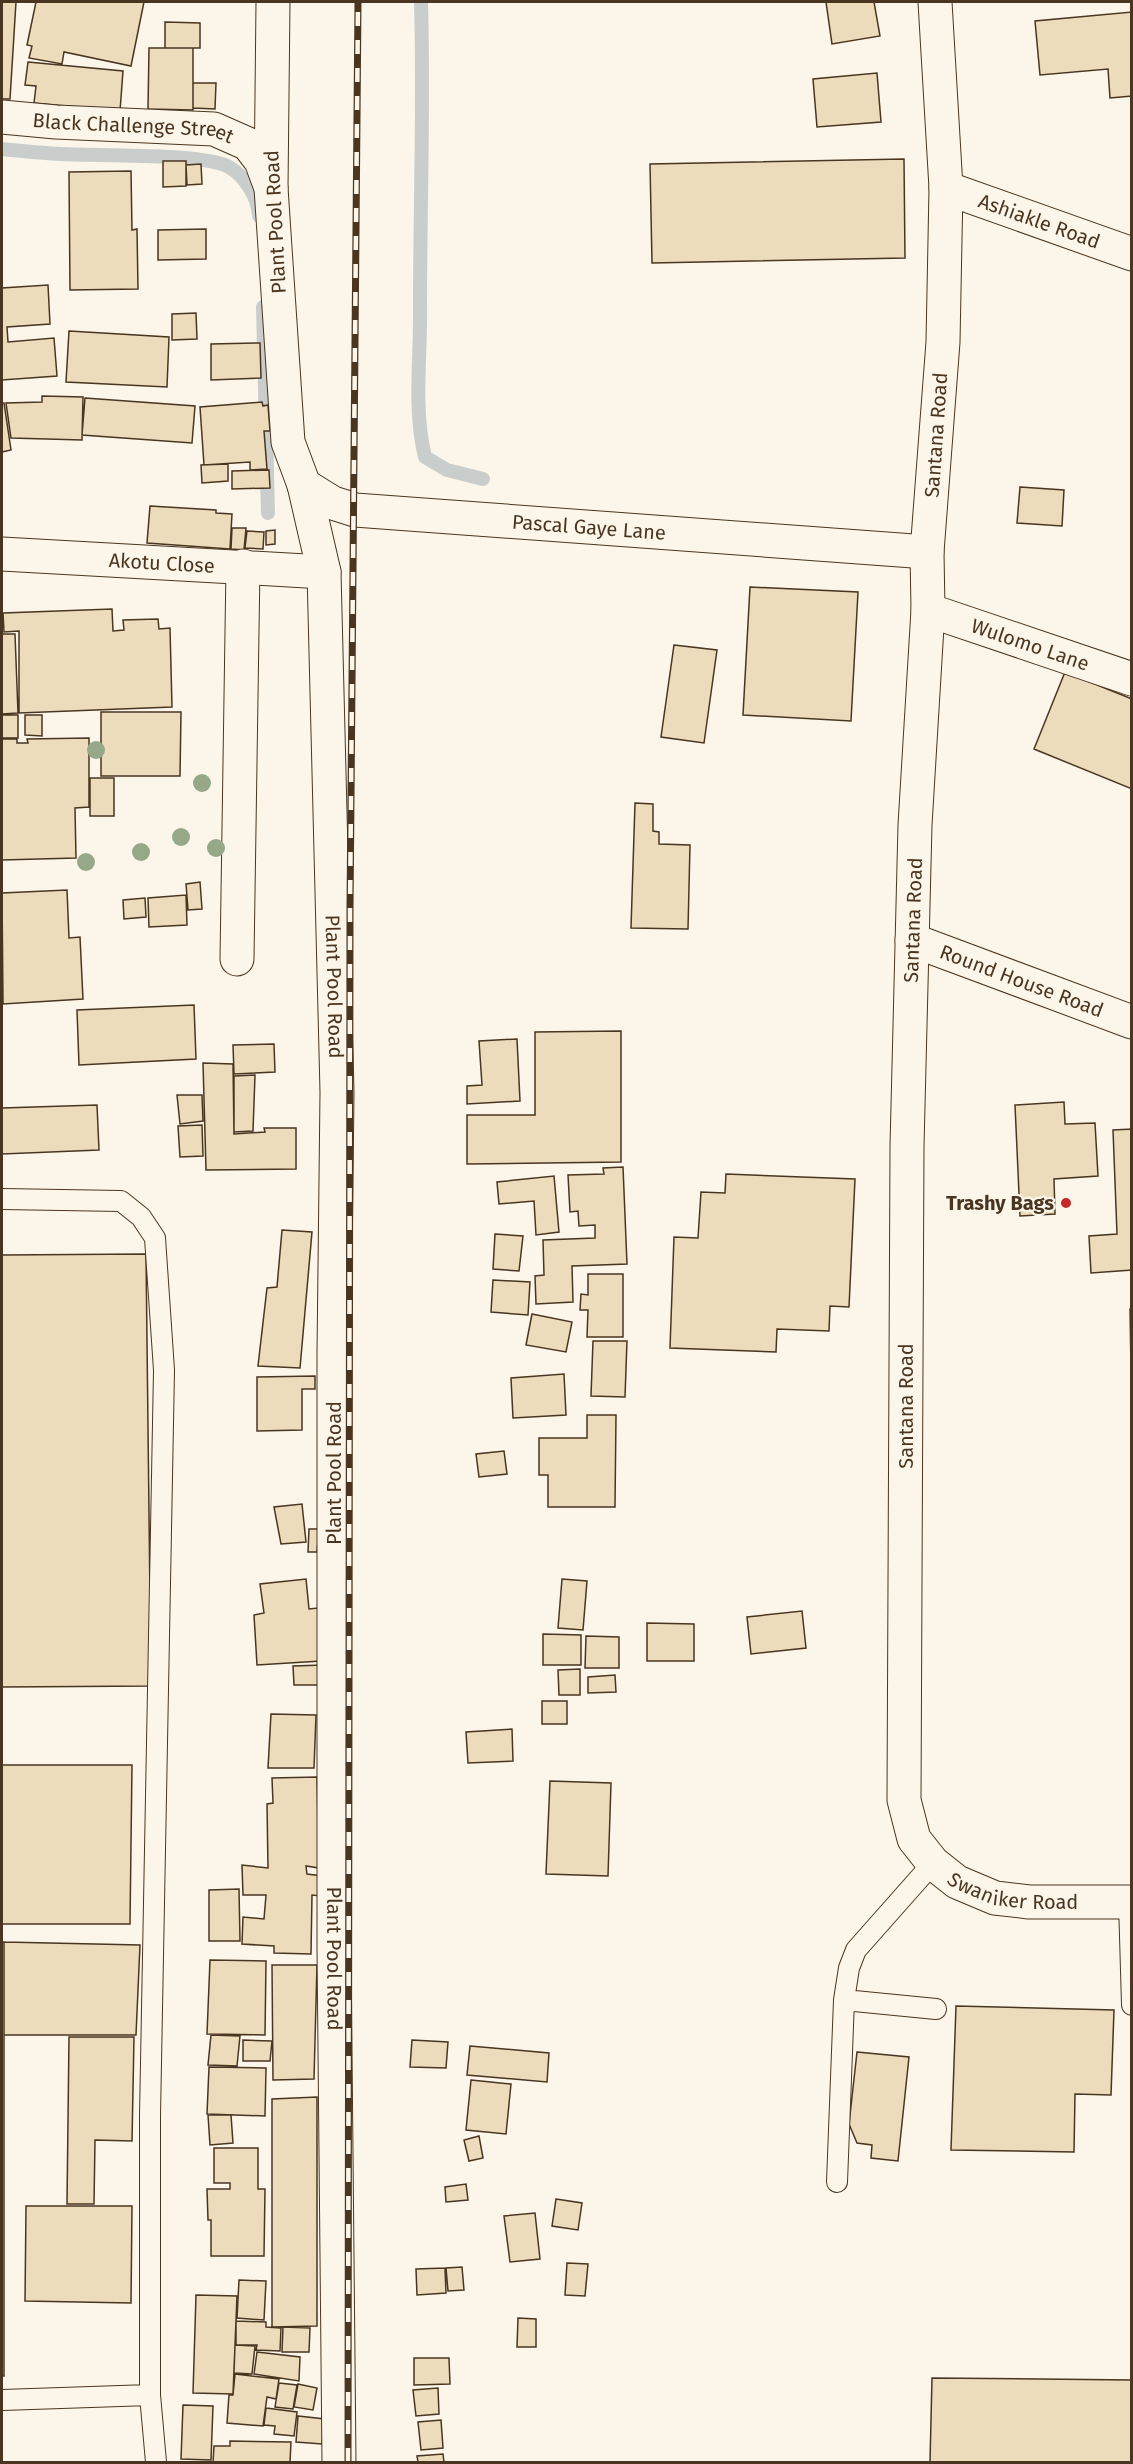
<svg xmlns="http://www.w3.org/2000/svg" width="1133" height="2464" viewBox="0 0 1133 2464" font-family="'Fira Sans',sans-serif">
<style>
.lines{fill:none;stroke-linecap:round;stroke-linejoin:round}
.stream{stroke:#c9cecd;stroke-width:14}
.building{fill:#ecdcbc;stroke:#4a3520;stroke-width:1.5}
.service-casing{stroke:#4a3520;stroke-width:22}
.minor-casing{stroke:#4a3520;stroke-width:35}
.tertiary-casing{stroke:#4a3520;stroke-width:35}
.service{stroke:#fbf6e9;stroke-width:20}
.minor{stroke:#fbf6e9;stroke-width:33}
.tertiary{stroke:#fbf6e9;stroke-width:33}
.rail-casing{stroke:#4a3520;stroke-width:7}
.rail{stroke:#fbf6e9;stroke-width:4.5;stroke-dasharray:14;stroke-linecap:butt}
.tree{fill:#96a887}
.poi-dot{fill:#c62828;stroke:#fbf6e9;stroke-width:2}
.labels{text-anchor:middle;dominant-baseline:central;stroke-width:4.5;stroke-linejoin:round;paint-order:stroke}
.street-label{font-size:20px;fill:#4a3520;stroke:#fbf6e9}
.poi-label{font-size:20px;font-weight:bold;fill:#4a3520;stroke:#fbf6e9;text-anchor:end}
</style>
<rect width="100%" height="100%" fill="#fbf6e9"/>
<g class="lines">
<path class="stream" d="M421 2C424 103 420 205 420 307 421 357 413 408 425 457L447 470 483 479
M2 149C21 151 41 153 61 154 94 156 206 153 229 167 246 177 258 198 259 216
M263 307 268 513"/>
</g>
<path class="building" d="M2 2H16L10 99H2Z
M36 2H144L131 66 64 52 62 64 29 58 32 46 27 45Z
M826 2H874L880 36 832 44Z
M1132 12V96L1110 98 1108 69 1040 75 1035 21Z
M165 22 200 23V48H165Z
M149 48H193V110L148 109Z
M28 62 123 71 120 111 34 103 36 86 25 85Z
M877 73 881 122 817 127 813 79Z
M193 83H216L215 109 193 108Z
M904 159 905 258 652 263 650 164Z
M163 161H186V186L163 187Z
M201 164 202 184 187 185 186 165Z
M131 171 132 230 137 229 138 289 70 290 69 172Z
M206 229V259L158 260V230Z
M48 285 50 324 7 327 8 342 54 338 57 376 2 380V288Z
M196 313 197 339 172 340V314Z
M69 331 169 337 167 387 66 382Z
M260 343 261 378 211 380V344Z
M42 396 83 397 82 440 11 438 6 403 42 402Z
M85 398 195 406 192 443 82 435Z
M262 402 263 406 268 405 270 431H264L267 469 250 470V462L204 465 200 407Z
M2 403H4L11 450 2 452Z
M228 464V481L202 483 201 465Z
M269 470 270 488 232 489V471Z
M1020 487 1064 490 1062 526 1017 523Z
M150 506 216 510V513L232 514 230 549 147 543Z
M232 528H246L244 550 231 549Z
M275 530V544L266 545V531Z
M247 531 264 532 263 549 245 548Z
M750 587 858 592 851 721 743 715Z
M112 609 113 631 124 630 123 620 158 619 159 629 170 628 172 707 19 713V631L4 632 3 613Z
M2 634H15L18 713 2 714Z
M674 645 717 650 704 743 661 737Z
M1065 672 1132 699V789L1034 749Z
M101 712H181L180 776H101Z
M2 715H18V738H2Z
M25 715H42V736L25 735Z
M89 738V807L75 808 76 858 2 860V739H17V743H28L27 739Z
M90 778H114V816H90Z
M635 803 653 804V831L659 832V844L690 845 688 929 631 928Z
M200 882 202 909 188 910 186 884Z
M67 890 69 938 80 937 83 999 3 1004 2 893Z
M186 895 187 925 149 927 148 898Z
M145 898 146 917 124 919 123 900Z
M194 1005 196 1059 79 1065 77 1010Z
M621 1031V1162L467 1164V1115H535V1032Z
M517 1039 520 1101 467 1104V1086L482 1085 479 1041Z
M274 1044 275 1072 234 1074 233 1045Z
M203 1063 233 1064 234 1134 265 1132 264 1128H296V1169L206 1170Z
M255 1075 253 1131 234 1132V1076Z
M177 1095H202L203 1121 180 1124Z
M1064 1102 1065 1124 1095 1123 1098 1176 1054 1179 1055 1214 1020 1216 1015 1105Z
M97 1105 99 1150 2 1154V1108Z
M202 1125 203 1156 180 1157 178 1126Z
M1132 1129V1270L1091 1273 1089 1236 1117 1234 1113 1130Z
M623 1167 627 1264 572 1266 573 1302 536 1304 535 1276 544 1275 543 1240 595 1238V1225L579 1226 578 1211 570 1212 568 1175 604 1174 603 1168Z
M726 1174 855 1179 849 1307 830 1306 829 1331 777 1329 776 1352 670 1348 674 1237 698 1238 701 1192 725 1193Z
M554 1176 559 1232 536 1235 534 1201 499 1204 497 1182Z
M282 1230 312 1232 300 1368 258 1366 267 1288 277 1287Z
M495 1234 523 1236 519 1271 493 1269Z
M146 1254 151 1686 2 1687V1255Z
M588 1274H623V1337H587L588 1310H580L581 1294 588 1295Z
M493 1280 530 1282 528 1315 491 1312Z
M1130 1309H1132L1131 1368Z
M532 1314 572 1322 566 1352 526 1345Z
M593 1341H627L625 1397 591 1396Z
M564 1374 566 1415 513 1418 511 1378Z
M315 1376V1389H302V1430L257 1431V1377Z
M587 1415H616L615 1507H548V1475H539V1438H587Z
M504 1451 507 1474 479 1477 476 1454Z
M302 1504 306 1542 281 1544 274 1507Z
M309 1529H319L317 1552H308Z
M306 1579 309 1609 318 1608 321 1661 257 1665 254 1615 264 1613 260 1584Z
M562 1579 587 1581 583 1630 558 1628Z
M802 1611 806 1648 751 1654 747 1617Z
M647 1623 694 1624V1661H647Z
M543 1634 581 1635V1665H543Z
M586 1636 619 1637V1668H585Z
M323 1665 322 1685H294L293 1666Z
M580 1669V1695H559L558 1670Z
M615 1675 616 1692 588 1693V1677Z
M542 1701H567V1724H542Z
M271 1714 316 1715 314 1768H268Z
M512 1729 513 1761 468 1763 466 1732Z
M2 1765H132L130 1924H2Z
M317 1777 319 1868 306 1866 307 1874 323 1876 321 1896 312 1895 311 1954 274 1953V1946L242 1944 243 1917 264 1919 266 1895H243L242 1865 268 1868 267 1804 273 1803 272 1778Z
M550 1781 611 1783 608 1876 546 1874Z
M239 1889 240 1941H209V1890Z
M2 1942H4V2376H2Z
M4 1942 140 1945 136 2035H4Z
M210 1960 266 1961 265 2035 207 2034Z
M272 1965H317L314 2079 273 2080Z
M956 2006 1114 2010 1111 2095 1075 2094 1074 2152 951 2150Z
M211 2035 240 2036 237 2066 208 2065Z
M69 2037H134L132 2141 95 2140 94 2204H67Z
M243 2040 272 2041 270 2061H243Z
M412 2040 448 2042 446 2068 410 2067Z
M470 2046 549 2053 547 2082 467 2075Z
M857 2052 909 2057 898 2161 871 2158 872 2145 857 2143 849 2124Z
M209 2067 266 2068 265 2116 207 2114Z
M471 2080 511 2084 506 2134 466 2130Z
M317 2097V2326L272 2327V2099Z
M208 2115H231L233 2143 210 2145Z
M479 2136 483 2158 469 2161 464 2140Z
M214 2148H258V2189H265L264 2256H211V2220H208L207 2189H230V2183H214Z
M466 2184 468 2200 446 2202 445 2187Z
M556 2199 582 2203 578 2230 552 2226Z
M26 2206H132L131 2303 25 2301Z
M535 2213 540 2259 510 2262 504 2216Z
M567 2263 588 2264 585 2296 565 2295Z
M462 2267 464 2290 448 2291 446 2268Z
M445 2268 446 2293 417 2295 416 2269Z
M239 2280 266 2281 264 2320 237 2318Z
M196 2295 237 2296 233 2394 193 2393Z
M518 2318 536 2319V2347H517Z
M236 2321 266 2322V2327L281 2328 280 2351 256 2350 257 2345H236Z
M283 2327 310 2328 309 2352H282Z
M235 2345 255 2346 252 2374 234 2373Z
M257 2352 300 2357 299 2381 254 2374Z
M414 2358H449L450 2384 414 2385Z
M235 2374 279 2379 276 2399 267 2397 263 2426 227 2423 229 2395H233Z
M932 2378 1132 2380V2462H930Z
M279 2383 297 2385 293 2409 275 2407Z
M298 2384 317 2388 313 2410 294 2407Z
M438 2388 439 2414 416 2416 413 2390Z
M183 2405 213 2406 211 2460 181 2459Z
M266 2408 297 2412 294 2436 274 2434 275 2426 264 2425Z
M298 2416 325 2419 322 2444 296 2442Z
M441 2420 443 2448 421 2450 418 2422Z
M230 2441 291 2442 290 2462H213L214 2446H230Z
M443 2454 444 2462H418L417 2456Z"/>
<g class="lines">
<defs>
<path id="service" d="M2 1199 121 1201 141 1217 155 1238 164 1370 150 2116V2395L156 2462
M1129 1902 1132 2005
M844 2000 936 2009
M837 2182 844 2000 849 1968 856 1950 933 1863
M2 2400 150 2395"/>
<g id="minor">
<path d="M271 188 273 2"/>
<path id="s1" d="M946 188 1132 254"/>
<path id="s2" d="M304 485 324 572 337 1092 334 1354V1948L339 2462"/>
<path id="s3" d="M2 554 324 572"/>
<path id="s4" d="M928 610 1132 679"/>
<path id="s5" d="M912 940 1132 1022"/>
<path d="M237 959 243 566"/>
</g>
<g id="tertiary">
<path id="s6" d="M935 2 946 188 943 342 927 552 928 610 915 825 907 1146 904 1800 914 1839 933 1863 957 1882 995 1898 1029 1902H1132"/>
<path id="s7" d="M2 117 56 122 214 129 248 144 261 161 271 188 288 442 304 485 333 503 355 510 927 552"/>
</g>
</defs>
<use href="#service" class="service-casing"/>
<use href="#minor" class="minor-casing"/>
<use href="#tertiary" class="tertiary-casing"/>
<use href="#service" class="service"/>
<use href="#minor" class="minor"/>
<use href="#tertiary" class="tertiary"/>
<defs>
<path id="rail" d="M348 2462 350 910 358 2"/>
</defs>
<use href="#rail" class="rail-casing"/>
<use href="#rail" class="rail"/>
</g>
<g class="tree">
<circle cx="96" cy="750" r="9"/>
<circle cx="202" cy="783" r="9"/>
<circle cx="181" cy="837" r="9"/>
<circle cx="216" cy="848" r="9"/>
<circle cx="141" cy="852" r="9"/>
<circle cx="86" cy="862" r="9"/>
</g>
<circle class="poi-dot" cx="1066" cy="1203" r="6"/>
<g class="labels">
<g class="street-label">
<text stroke="none"><textPath href="#s7" startOffset="132">Black Challenge Street</textPath></text>
<text stroke="none"><textPath href="#s1" startOffset="99">Ashiakle Road</textPath></text>
<text transform="translate(275 222) rotate(-93)">Plant Pool Road</text>
<text transform="translate(936 435) rotate(-86)">Santana Road</text>
<text stroke="none"><textPath href="#s7" startOffset="892">Pascal Gaye Lane</textPath></text>
<text stroke="none"><textPath href="#s3" startOffset="160">Akotu Close</textPath></text>
<text stroke="none"><textPath href="#s4" startOffset="108">Wulomo Lane</textPath></text>
<text transform="translate(913 920) rotate(-88)">Santana Road</text>
<text stroke="none"><textPath href="#s5" startOffset="117">Round House Road</textPath></text>
<text stroke="none"><textPath href="#s2" startOffset="504">Plant Pool Road</textPath></text>
<text transform="translate(906 1406) rotate(-90)">Santana Road</text>
<text transform="translate(334 1473) rotate(-90)">Plant Pool Road</text>
<text stroke="none"><textPath href="#s6" startOffset="1959">Swaniker Road</textPath></text>
<text stroke="none"><textPath href="#s2" startOffset="1476">Plant Pool Road</textPath></text>
</g>
<g class="poi-label">
<text x="1054" y="1203">Trashy Bags</text>
</g>
</g>
<rect width="1133" height="2464" fill="none" stroke="#4a3520" stroke-width="6"/>
</svg>
